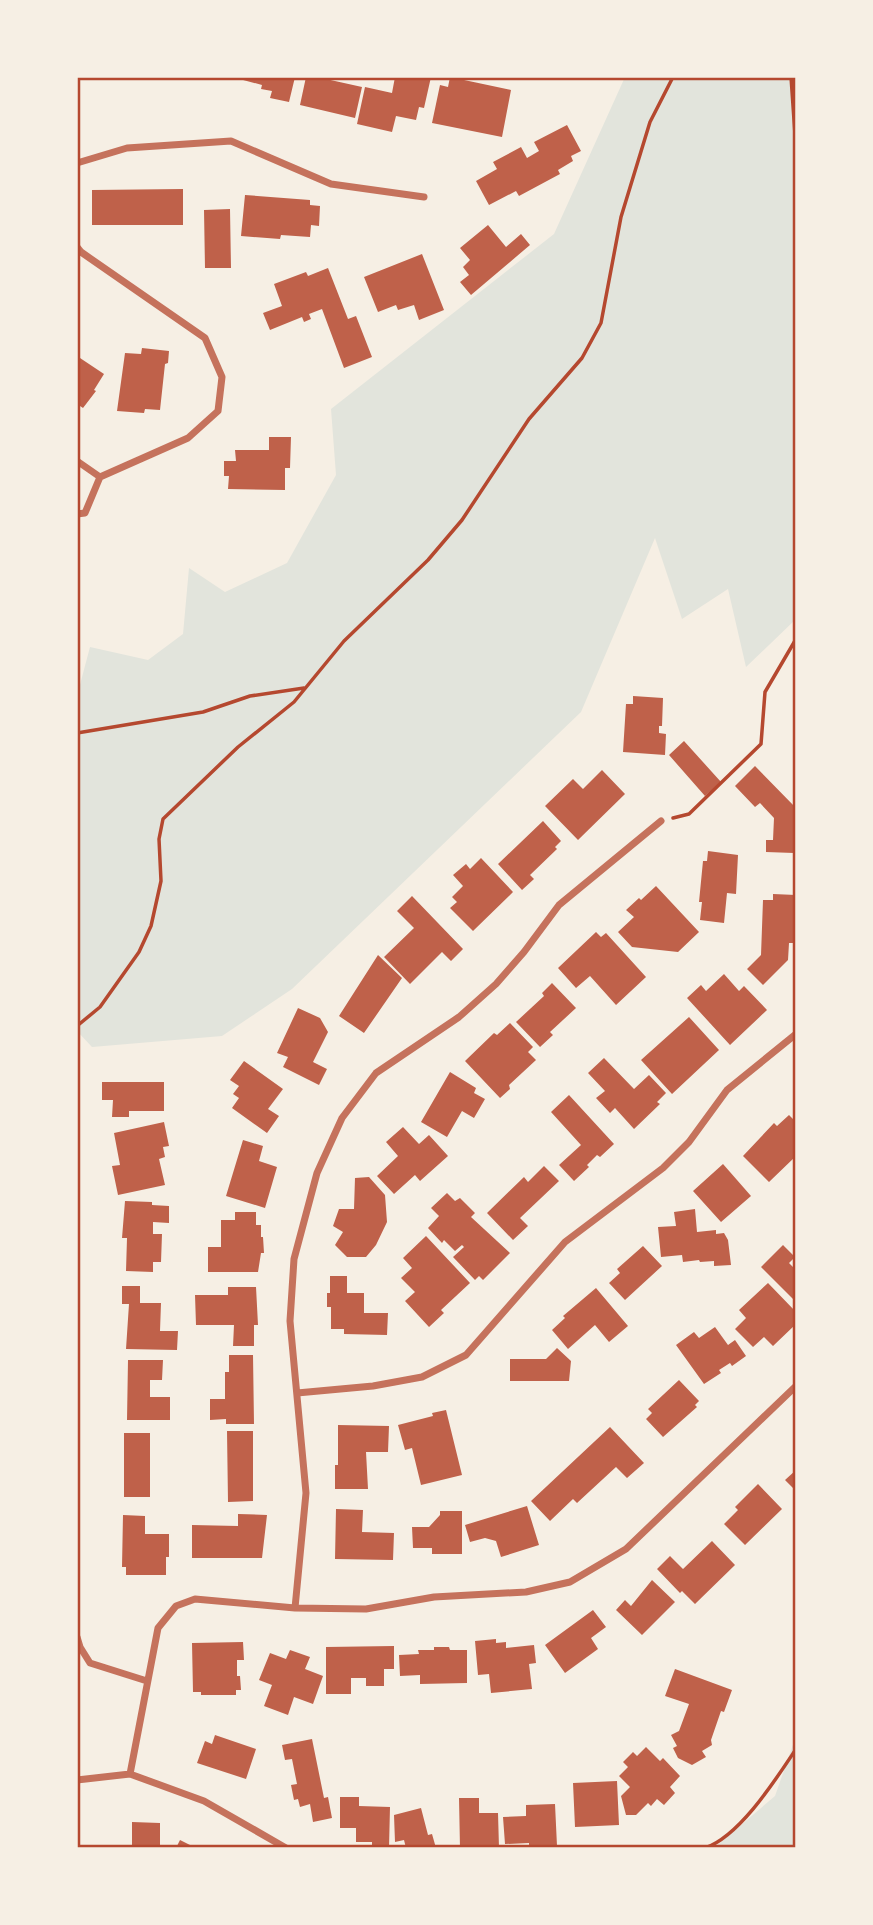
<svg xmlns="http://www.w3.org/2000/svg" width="873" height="1925" viewBox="0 0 873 1925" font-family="Poppins,sans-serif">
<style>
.green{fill:#e2e4dc}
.building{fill:#bf614a}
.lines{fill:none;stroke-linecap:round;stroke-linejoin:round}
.path{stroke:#b5482f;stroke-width:3.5}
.minor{stroke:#c5725c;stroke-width:7}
.neatline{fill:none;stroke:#b5482f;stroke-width:2.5}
</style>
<rect width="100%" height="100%" fill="#f6efe4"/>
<path class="green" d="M625 77H796V619L746 667 728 589 682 619 655 538 581 712 292 989 222 1036 92 1047 77 1031V696L90 647 148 660 183 634 189 568 225 592 287 563 336 475 331 409 554 234Z
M796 1736V1848H714L775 1796Z"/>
<path class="building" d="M232 77H295L289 102 270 98 272 91 261 89 262 85Z
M306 77H317L362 87 355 118 300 105Z
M395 77H431L424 108 419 107 416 120 396 116 392 132 357 124 365 87 392 93Z
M450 77 511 90 502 137 432 123 440 85 448 87Z
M567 125 581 151 571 156 573 161 558 170 560 174 519 196 516 191 489 205 476 181 497 169 493 162 521 147 527 158 539 151 534 142Z
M183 189V225H92V190Z
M245 195 310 200V205L320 206 319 226 311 225 310 237 281 235 280 239 241 236Z
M230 209 231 268H205L204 210Z
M488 225 506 247 521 234 530 245 471 295 460 282 469 275 463 267 470 260 460 248Z
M422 254 444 310 419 320 414 305 398 310 396 305 378 312 364 277Z
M328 268 348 319 356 316 372 357 344 368 322 309 309 314 311 319 304 322 302 317 270 330 263 313 282 306 274 284 306 272 308 276Z
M142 348 169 351 168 363 165 364 160 410 145 409 144 413 117 411 125 353 141 354Z
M77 356 104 374 94 390 96 391 83 408 77 404Z
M269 437H291L290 468H285V490L228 489 229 476H224V461H236L235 450H269Z
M633 696 663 698 662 726H659V733L666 734 665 755 623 752 626 704H633Z
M684 741 721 782 705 796 669 755Z
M755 766 796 808 794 853 766 852V840H773L774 818 760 803 755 807 735 786Z
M602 770 625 794 578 840 545 806 573 779 583 789Z
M543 821 561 841 555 847 557 849 530 875 534 879 522 890 498 864Z
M708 851 738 855 736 894 727 893 724 923 700 920 702 902H699L703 861H707Z
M481 858 513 892 473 931 450 908 457 902 452 897 463 886 453 875 466 864 470 869Z
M656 886 699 932 678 952 632 947 618 932 634 917 626 910 639 898 641 900Z
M773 894 796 895V943H789L788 960 763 985 747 969 761 955 763 900H773Z
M412 896 463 949 451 961 442 952 410 984 384 957 414 928 397 911Z
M596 932 601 937 606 933 646 977 616 1005 590 976 576 988 558 968Z
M378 955 402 978 364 1033 339 1016Z
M724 974 739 991 744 986 767 1010 730 1045 687 998 701 985 706 991Z
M552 983 576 1008 550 1032 553 1035 540 1047 516 1022 544 996 542 993Z
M298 1008 320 1018 328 1032 313 1062 327 1069 319 1085 283 1067 288 1057 277 1053Z
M689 1017 719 1050 672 1094 641 1060Z
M510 1023 533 1047 528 1052 536 1060 509 1085 510 1089 500 1098 465 1061 494 1033 497 1035Z
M604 1058 634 1089 649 1075 666 1093 657 1102 660 1104 634 1129 615 1108 610 1113 596 1098 605 1091 588 1073Z
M244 1061 283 1089 268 1109 279 1116 267 1133 232 1108 239 1098 233 1094 239 1086 230 1080Z
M450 1072 476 1088 474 1093 485 1099 474 1118 462 1111 447 1137 421 1122Z
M102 1082H164V1111H129V1117H112L113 1100H102Z
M569 1095 614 1144 600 1157 597 1155 587 1165 589 1167 574 1181 559 1165 581 1145 551 1112Z
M789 1115 796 1122V1156L769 1182 743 1156 774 1123 777 1126Z
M164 1122 169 1146 163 1147 165 1157 159 1159 165 1185 118 1195 112 1166 120 1165 114 1133Z
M403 1127 419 1144 429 1135 448 1156 420 1181 415 1175 394 1194 377 1176 398 1156 386 1142Z
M243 1140 263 1146 259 1161 277 1167 265 1208 226 1196Z
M723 1164 751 1196 721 1222 693 1191Z
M544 1166 559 1181 520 1218 528 1226 513 1240 487 1213 524 1177 528 1182Z
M369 1177 385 1195 387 1222 376 1245 366 1257H347L335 1245 343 1232 333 1226 339 1209H354L355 1178Z
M447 1193 455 1201 460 1198 475 1213 471 1217 510 1253 483 1280 479 1276 475 1280 453 1257 464 1247 462 1245 455 1251 444 1240 442 1243 428 1228 439 1216 431 1208Z
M125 1201 152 1202V1205L169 1206V1223L153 1222V1234H162L161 1262H153V1272L126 1271 127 1238H122Z
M695 1209 697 1232 716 1230V1234L724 1233 728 1240 731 1265 714 1266V1261L700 1262 699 1260 683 1262 682 1255 661 1257 658 1227 676 1226 674 1212Z
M235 1212H256V1225H261V1237H263L264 1253H261L258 1272H208V1247H221V1220H235Z
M426 1236 470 1283 441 1310 444 1313 429 1327 405 1301 415 1292 401 1278 412 1268 403 1258Z
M783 1245 795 1257 789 1263 796 1270V1302L761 1267Z
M643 1246 662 1266 625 1300 609 1283 620 1273 617 1269Z
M330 1276H347V1293H364V1313H388L387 1335 344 1334V1329H331V1307H327V1293H330Z
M768 1283 796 1312V1324L773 1346 764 1337 753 1347 735 1329 746 1318 739 1310Z
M122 1286H140V1303H161L160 1331H178L177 1350 126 1349 129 1304H122Z
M228 1287H256L258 1325H254V1346H233L234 1325H196L195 1295H228Z
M596 1288 628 1326 609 1342 595 1325 568 1349 552 1330 565 1318 563 1316Z
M715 1327 728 1345 735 1340 746 1356 732 1366 730 1363 719 1370 721 1373 704 1384 676 1345 694 1332 699 1338Z
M557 1348 571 1361 569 1381H510V1359H546Z
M229 1355H253L254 1424H226V1419L210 1420V1399H225V1372H229Z
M128 1360H163L162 1380H150V1397H170V1420H127Z
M679 1380 699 1401 695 1405 697 1407 663 1437 646 1419 652 1413 648 1409Z
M446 1410 462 1475 421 1485 412 1448 405 1450 398 1425 433 1416 432 1413Z
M338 1425 389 1426 388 1452H366L368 1489H335V1465H338Z
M610 1427 644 1463 627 1478 616 1467 577 1503 573 1499 550 1521 531 1501Z
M227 1431H253V1501L228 1502Z
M124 1433H150V1497H124Z
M796 1470V1491L785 1480Z
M758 1484 782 1509 745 1545 724 1524 738 1510 735 1507Z
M527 1506 539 1545 501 1557 496 1541 485 1538 470 1542 465 1525Z
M336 1509 363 1510 362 1532 394 1533 393 1560 335 1559Z
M440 1511H462V1554H432V1548H413L412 1527H429L440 1515Z
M238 1514 267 1515 262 1558H192V1525L238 1526Z
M123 1515 145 1516V1534H169V1557H166V1575H126V1567H122Z
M712 1541 735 1565 695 1604 682 1591 680 1593 657 1569 670 1556 683 1569Z
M652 1580 675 1602 642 1635 616 1610 625 1600 631 1606Z
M593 1610 606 1627 591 1638 598 1649 565 1673 545 1645Z
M496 1639V1643L506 1642V1648L534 1645 536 1663 529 1664 532 1689 491 1693 489 1674 478 1675 475 1641Z
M243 1642 244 1660H237V1676H240L241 1690H236V1695H201V1692H193L192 1643Z
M394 1646V1669H384V1686H366V1678H351V1694H326V1647Z
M434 1647H449L450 1650H467V1683L420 1684V1675L400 1676 399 1655 419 1654 418 1650H434Z
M290 1650 310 1657 305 1669 323 1676 313 1704 294 1697 288 1715 264 1706 272 1685 259 1680 270 1653 286 1659Z
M675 1669 732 1690 724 1712 721 1711 711 1740 712 1745 702 1751 706 1757 692 1765 678 1758 673 1748 677 1746 671 1735 679 1731 689 1704 665 1696Z
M215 1735 256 1749 246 1779 197 1763 205 1741 212 1744Z
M312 1739 324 1798 328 1797 332 1818 313 1822 310 1804 300 1807 298 1799 294 1800 291 1785 297 1784 292 1759 285 1760 282 1745Z
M646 1747 660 1761 663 1758 680 1776 670 1787 675 1793 664 1805 657 1799 651 1806 648 1803 636 1815H626L621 1796 630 1787 619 1776 628 1767 623 1762 633 1752 637 1756Z
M617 1781 619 1825 575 1827 573 1783Z
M340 1797H359V1806L390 1807 389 1848H372V1842H356V1828H340Z
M459 1798H479V1813H498L499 1848H460Z
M555 1804 557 1846 529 1848V1843L505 1844 503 1817 526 1816V1805Z
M421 1808 428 1835 432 1834 436 1848H406L404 1840 395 1842 394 1815Z
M132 1822 160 1823V1848H132Z
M180 1840 196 1848H176Z"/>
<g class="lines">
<path class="path" d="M791 77 796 149
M77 733 203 712 250 696 304 688
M673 818 689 814 761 744 765 692 796 639
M77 1026 100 1007 139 952 151 926 161 881 159 839 163 819 238 747 294 702 344 641 428 560 462 520 529 419 582 358 601 323 621 217 650 122 673 77
M705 1848C740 1836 776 1779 796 1749"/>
<path class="minor" d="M77 163 127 148 231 141 331 184 424 197
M77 247 81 252 205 338 222 377 218 411 188 438 100 477 85 513 77 514
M77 461 100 477
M297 1393 373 1386 422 1377 466 1355 565 1242 663 1168 689 1142 727 1090 796 1034
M295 1608 306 1493 290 1321 294 1259 317 1173 342 1118 376 1073 459 1017 496 984 524 952 559 905 661 821
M77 1637 80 1647 90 1663 147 1681
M130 1774 158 1628 176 1606 195 1599 295 1608 366 1609 434 1597 526 1592 570 1582 626 1549 796 1386
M77 1780 130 1774 204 1801 286 1848"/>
</g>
<rect width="873" height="1925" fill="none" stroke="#f6efe4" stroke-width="158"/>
<rect x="79" y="79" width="715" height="1767" class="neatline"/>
</svg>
